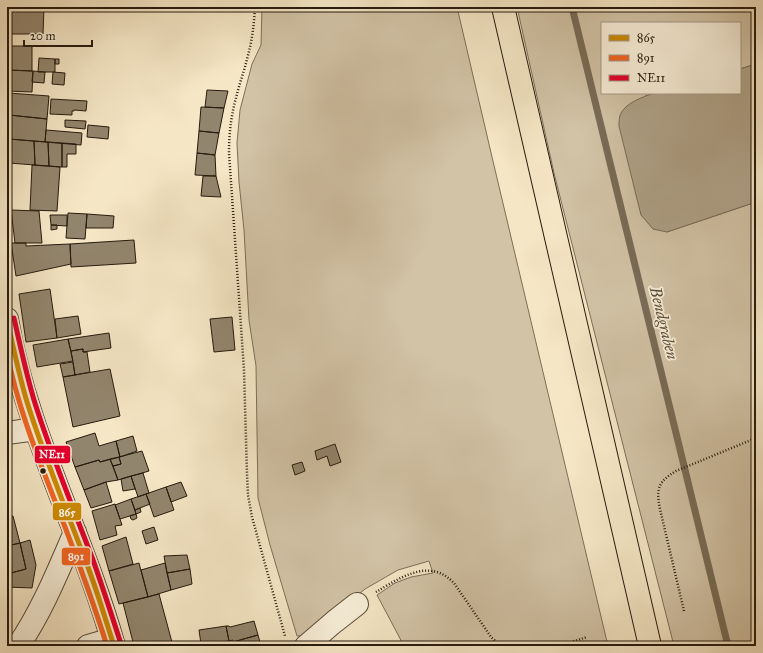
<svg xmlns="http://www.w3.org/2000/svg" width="763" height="653" viewBox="0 0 763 653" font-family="'IM FELL Great Primer',serif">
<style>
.green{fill:#d2c3a6;stroke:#7c6f5a}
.water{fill:#afa187;stroke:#786b57}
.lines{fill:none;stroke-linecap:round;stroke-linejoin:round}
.stream{stroke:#786b57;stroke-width:7}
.building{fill:#92856d;stroke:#261b0e}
.minor-casing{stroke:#5a4e3c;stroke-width:24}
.major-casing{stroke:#261b0e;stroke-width:24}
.path{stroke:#261b0e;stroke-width:2.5;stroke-dasharray:1 2;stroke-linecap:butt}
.minor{stroke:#f8efd9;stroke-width:22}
.major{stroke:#f5e6c5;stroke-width:22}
.bus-1-casing{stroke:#f8efd9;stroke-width:8}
.bus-2-casing{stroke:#f8efd9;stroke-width:8}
.bus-3-casing{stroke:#f8efd9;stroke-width:8}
.bus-1{stroke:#cd8a03;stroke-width:5}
.bus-2{stroke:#f26522;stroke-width:5}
.bus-3{stroke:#e4002b;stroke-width:5}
.bus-dot{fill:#261b0e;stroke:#f8efd9;stroke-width:1.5}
.labels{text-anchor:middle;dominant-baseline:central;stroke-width:3.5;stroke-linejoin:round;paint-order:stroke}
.water-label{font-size:16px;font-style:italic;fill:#5d513e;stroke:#f8efd9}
.line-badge{stroke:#f8efd9;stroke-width:1.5}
.badge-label{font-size:11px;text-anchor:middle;font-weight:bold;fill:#fff}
</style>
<rect width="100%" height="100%" fill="#f5e6c5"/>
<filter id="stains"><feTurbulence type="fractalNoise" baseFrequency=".005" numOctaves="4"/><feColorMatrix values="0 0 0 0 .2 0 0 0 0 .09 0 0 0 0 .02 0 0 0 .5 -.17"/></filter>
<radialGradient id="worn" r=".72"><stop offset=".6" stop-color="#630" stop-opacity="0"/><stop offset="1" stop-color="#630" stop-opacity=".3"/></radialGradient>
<path class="green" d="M262 7H457L492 157 608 646H471L468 641 455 646H404L377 595 395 583 411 577 433 573 429 561 398 570 365 589 309 636H297L270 545 258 498 256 366 249 320 244 230 239 182 237 143 240 110 252 64 261 45Z
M517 7H756V64L740 69V23H602V93H655L645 96 667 232 756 202V646H674L554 173Z"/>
<path class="water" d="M756 64V202L667 232 653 229 641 215 619 126C619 122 619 116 621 113 626 103 644 96 655 93H740V69Z"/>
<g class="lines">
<path class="stream" d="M572 7 728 646"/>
</g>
<path class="building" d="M8 7H44L43 34H8Z
M9 46H32V71L9 70Z
M39 58 55 59V72H38Z
M55 59H59V64H55Z
M7 70 33 71 32 92 7 91Z
M33 71 45 72 44 83 32 82Z
M53 72 65 73 64 85 52 84Z
M207 90 228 91 224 108 205 107Z
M8 93 49 96 47 119 9 115Z
M51 99 87 101 86 111 74 110V111H72V115L50 114Z
M201 107 224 108 219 133 199 131Z
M9 115 47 119 45 142 9 139Z
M65 120 86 121 85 129 65 127Z
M88 125 109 127 108 139 87 137Z
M46 130 82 133 81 145 45 142Z
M199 131 219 133 215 155 197 153Z
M9 139 34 141 35 165 9 163Z
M34 141 48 142 49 166 35 165Z
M48 142 62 143V167L49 166Z
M62 143 76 144V154H67V167H62Z
M197 153 215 155 216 176 195 175Z
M32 165 60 167 57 211 30 210Z
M203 176H216L221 197 201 196Z
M11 210 39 211 42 243H15Z
M68 213 87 214 85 239 66 238Z
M87 214 114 216 113 228H86Z
M50 215H67V226L51 225Z
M51 225H57V229L51 230Z
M134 240 136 263 71 267 70 244Z
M11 243H26V246L70 244 71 264 16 276Z
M50 289 57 338 26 342 19 294Z
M78 316 81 334 57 338 55 319Z
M232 317 235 350 214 352 210 319Z
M109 333 111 348 83 352V349L71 351 68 339Z
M68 339 73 361 37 367 33 345Z
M83 349V352H87L90 372 75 375 71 351Z
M73 362 75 375 63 377 60 364Z
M110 369 120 416 73 427 63 377Z
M95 433 99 446 116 441 120 457 100 462 99 460 75 467 66 442Z
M133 436 137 451 120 457 116 441Z
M335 444 341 462 330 466 327 456 317 460 315 451Z
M142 451 149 471 118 480 113 466 121 464 119 457Z
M119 457 121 464 113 466 110 459Z
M110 459 118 480 106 482 84 490 75 467 99 460 100 462Z
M302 462 305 471 295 475 292 465Z
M143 473 149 493 138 497 131 476Z
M131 476 135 489 123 491 121 479Z
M106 482 112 502 91 508 84 490Z
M181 482 187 496 171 502 166 487Z
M166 487 174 510 154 517 146 494Z
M146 494 150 504 135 510 131 499Z
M131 499 136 514 120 519 115 505Z
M115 504 122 525 115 526 117 535 100 540 92 511Z
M140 508 141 512 136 514 135 510Z
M136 514 137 518 133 520 131 519 130 516Z
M7 516H13L20 543 7 546Z
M154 527 158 540 146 544 142 531Z
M126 537 133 564 109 571 102 546Z
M30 540 36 565 32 588 7 587V574L26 569 20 543Z
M20 543 26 569 7 574V546Z
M187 555 190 569 167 573 164 556Z
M139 563 148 597 119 604 109 571Z
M165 563 171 590 148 597 141 570Z
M190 569 192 584 171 590 167 573Z
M159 594 173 646H134L123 603Z
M254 621 258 635 233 642V640L229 641 226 626H229L230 627Z
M226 626 229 641 201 644 199 630Z
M258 635 261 646H234L233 642Z
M221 642 222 646H217V643Z"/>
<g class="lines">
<defs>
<path id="minor" d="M7 319C26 433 83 535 114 646
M7 433 36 429
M18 646C42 611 58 571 75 532
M88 646 112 639
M306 646 334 622 357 604"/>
<path id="major" d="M503 7 650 646"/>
</defs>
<use href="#minor" class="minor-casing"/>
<use href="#major" class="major-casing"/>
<path class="path" d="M255 7C254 25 252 42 247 59 244 72 239 85 236 98 231 116 229 134 229 153L244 370 247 474 248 495 252 517 285 636
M376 592C391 583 414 568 432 571 441 572 448 577 454 583L491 637 501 646
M684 611 660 509C656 488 658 482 676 471L756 438
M559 646 587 637"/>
<use href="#minor" class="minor"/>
<use href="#major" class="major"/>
<defs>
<path id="bus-1" d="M7 319C13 347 19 375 27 402 44 456 66 509 86 562 97 590 105 618 114 646"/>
<path id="bus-2" d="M7 353C18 409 40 462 60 514 77 558 93 601 107 646"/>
<path id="bus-3" d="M14 318C20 345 26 373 34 400 51 455 73 507 93 560 103 588 112 616 121 644"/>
</defs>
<use href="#bus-1" class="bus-1-casing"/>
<use href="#bus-2" class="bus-2-casing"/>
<use href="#bus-3" class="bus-3-casing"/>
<use href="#bus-1" class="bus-1"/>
<use href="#bus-2" class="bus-2"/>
<use href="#bus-3" class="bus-3"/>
</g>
<circle class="bus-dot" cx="43" cy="471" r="3.5"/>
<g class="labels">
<g class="water-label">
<text transform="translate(664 323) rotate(76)">Bendgraben</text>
</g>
</g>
<g class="line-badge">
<rect x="34" y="445" width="37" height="19" rx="4" fill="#e4002b"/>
<rect x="52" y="502" width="30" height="19" rx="4" fill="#cd8a03"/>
<rect x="61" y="547" width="30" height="19" rx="4" fill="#f26522"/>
</g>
<g class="badge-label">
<text x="52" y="458">NE11</text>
<text x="67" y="516">865</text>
<text x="76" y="560">891</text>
</g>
<rect width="763" height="653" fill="none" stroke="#f5e6c5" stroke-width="24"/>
<rect x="8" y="8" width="747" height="637" fill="none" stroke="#261b0e" stroke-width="2"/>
<rect x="12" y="12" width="739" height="629" fill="none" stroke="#261b0e"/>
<rect x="601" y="22" width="140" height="72" fill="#f8efd9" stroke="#a49a88"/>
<rect x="609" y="35" width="20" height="6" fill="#cd8a03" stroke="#a49a88"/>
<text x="637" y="42" font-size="12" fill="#261b0e">865</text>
<rect x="609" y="55" width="20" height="6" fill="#f26522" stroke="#a49a88"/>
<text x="637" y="62" font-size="12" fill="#261b0e">891</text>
<rect x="609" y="75" width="20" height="6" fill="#e4002b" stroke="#a49a88"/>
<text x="637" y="82" font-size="12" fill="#261b0e">NE11</text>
<path d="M24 40v6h68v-6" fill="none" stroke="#261b0e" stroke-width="2"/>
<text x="30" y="40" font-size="12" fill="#261b0e" stroke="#f8efd9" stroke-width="3" paint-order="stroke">20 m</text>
<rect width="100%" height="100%" filter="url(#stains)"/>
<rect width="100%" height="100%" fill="url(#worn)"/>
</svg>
